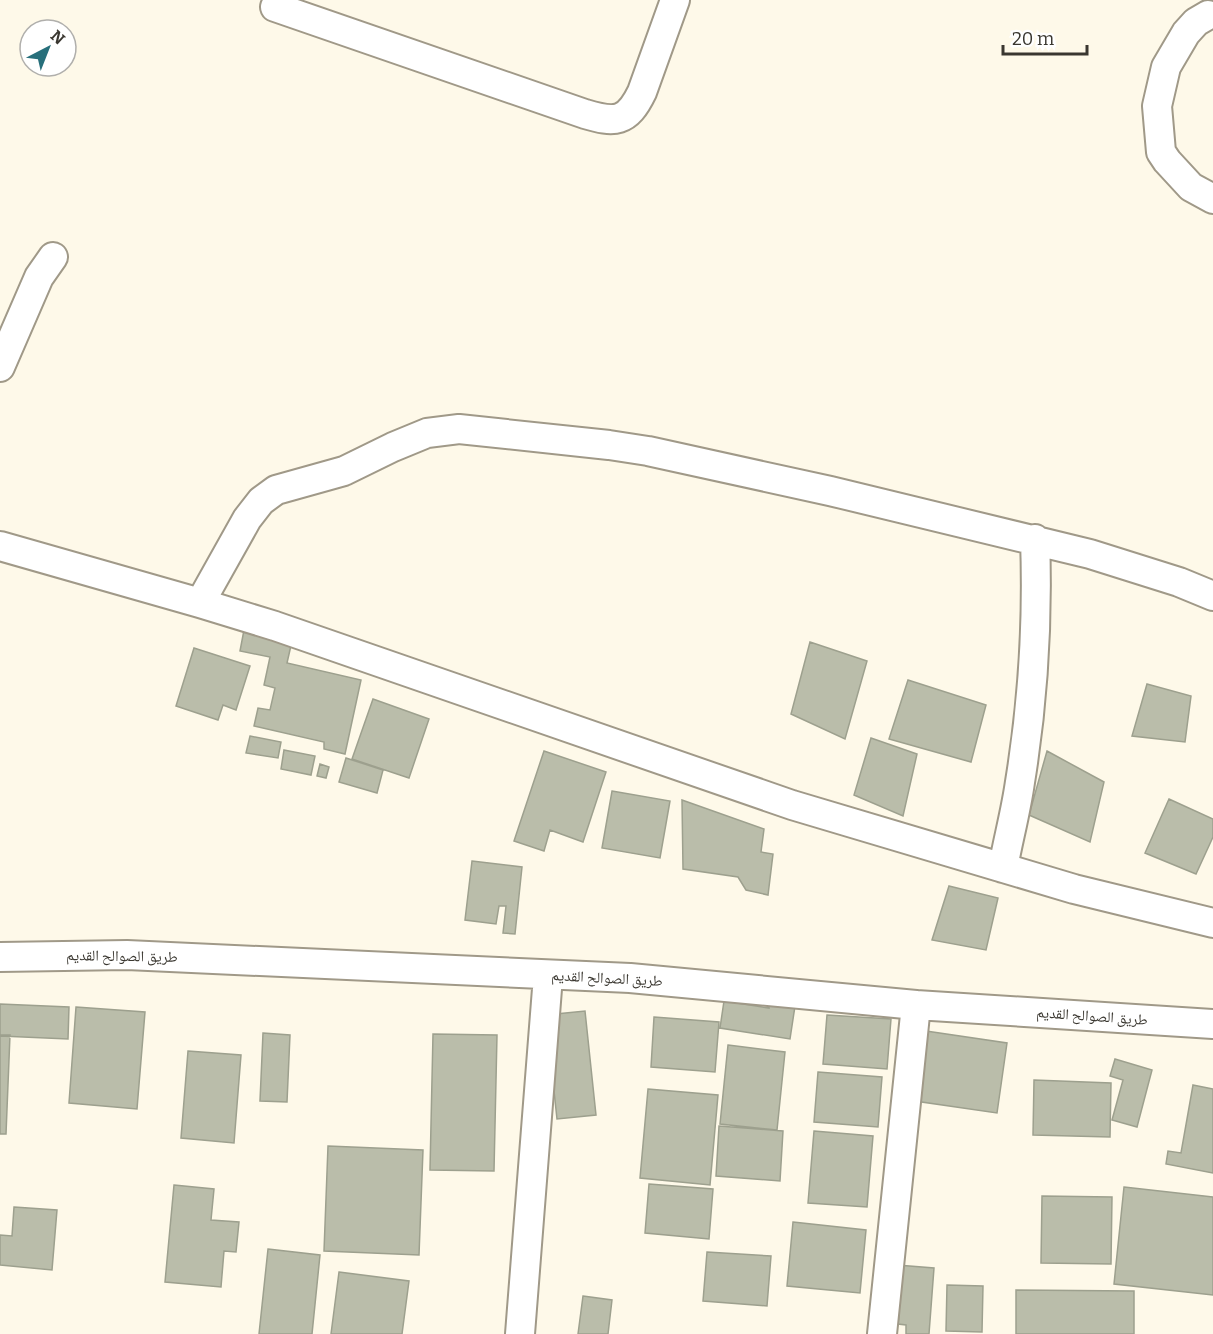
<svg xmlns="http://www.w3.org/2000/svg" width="1213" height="1334" viewBox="0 0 1213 1334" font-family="Bitter,'Noto Naskh Arabic',serif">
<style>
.building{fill:#babdaa;stroke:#9da08e;stroke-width:1.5}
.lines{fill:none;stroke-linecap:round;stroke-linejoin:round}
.street-casing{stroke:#a09988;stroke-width:32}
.street{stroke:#fff;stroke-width:28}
.labels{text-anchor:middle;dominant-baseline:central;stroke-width:4.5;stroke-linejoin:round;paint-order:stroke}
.street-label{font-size:15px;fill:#3a3730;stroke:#fff}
</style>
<rect width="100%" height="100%" fill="#fef9e9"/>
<path class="building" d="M244 630 292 641 287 663 361 680 345 754 324 749V742L254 726 258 708 270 710 275 688 264 685 270 657 240 651Z
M810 642 867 661 845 739 791 714Z
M194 648 250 666 236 710 223 705 218 720 176 706Z
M908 680 986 705 971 762 889 739Z
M1147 684 1191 696 1185 742 1132 736Z
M373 699 429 719 409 778 352 759Z
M250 736 281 742 278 758 246 753Z
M871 738 917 754 903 816 854 795Z
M284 750 315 756 311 775 281 769Z
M544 751 606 772 583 842 550 830 544 851 514 841Z
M1047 751 1104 782 1090 842 1029 815Z
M346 758 383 770 377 793 339 782Z
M320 764 329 767 326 778 317 776Z
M612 791 670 801 660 858 602 848Z
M1169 799 1213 819V837L1196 874 1145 853Z
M682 800 764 829 761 852 773 854 768 895 746 890 738 877 683 869Z
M472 861 522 867 515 934 503 933 506 906H499L496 924 465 920Z
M949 886 998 898 986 950 932 940Z
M724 1001 769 1008V1001L795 1006 790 1039 720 1028Z
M0 1004 69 1007 68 1039 0 1036Z
M76 1007 145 1012 137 1109 69 1103Z
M585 1011 596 1115 557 1119 546 1015Z
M827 1015 891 1019 887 1069 823 1064Z
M654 1017 719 1022 715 1072 651 1067Z
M926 1031 1007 1043 997 1113 915 1101Z
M263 1033 290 1035 287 1102 260 1101Z
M433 1034 497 1035 494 1171 430 1170Z
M0 1035H10L6 1134H0Z
M728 1045 785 1052 777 1130 720 1124Z
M188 1051 241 1055 234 1143 181 1138Z
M1115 1059 1152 1070 1137 1127 1112 1120 1123 1080 1110 1076Z
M818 1072 882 1077 878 1127 814 1122Z
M1034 1080 1111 1083 1110 1137 1033 1135Z
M1193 1085 1213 1089V1173L1166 1164 1168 1151 1181 1153Z
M648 1089 718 1095 710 1185 640 1178Z
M719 1126 783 1131 780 1181 716 1176Z
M814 1131 873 1136 867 1207 808 1203Z
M328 1146 423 1150 419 1255 324 1251Z
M649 1184 713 1189 709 1239 645 1233Z
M174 1185 214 1189 211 1220 239 1222 236 1252 224 1251 221 1287 165 1282Z
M1124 1187 1213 1197V1295L1114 1284Z
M1042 1196 1112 1197 1111 1264 1041 1263Z
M14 1207 57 1210 52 1270 0 1265V1235L12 1236Z
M793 1222 866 1230 860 1293 787 1286Z
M268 1249 320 1255 312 1334H259Z
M707 1252 771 1256 767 1306 703 1301Z
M897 1265 934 1268 929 1334H906V1325L898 1324 899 1315 893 1317Z
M339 1272 409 1281 402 1334H331Z
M947 1285 983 1286 982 1332 946 1331Z
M1016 1290 1134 1291V1334H1016Z
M583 1296 612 1300 608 1334H578Z"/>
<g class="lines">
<defs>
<path id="street" d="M275 7 585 114C615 123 627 123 642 92L675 0
M1208 15 1196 22 1186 33 1166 67 1157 106 1161 152 1167 161 1191 187 1213 199
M0 367 39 277 53 257
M0 546 200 603 275 626 792 805 1074 889 1213 923
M200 603 247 519 261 501 276 490 344 471 393 447 427 433 459 429 609 445 648 451 830 491 1090 554 1179 582 1213 596
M1003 868C1008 840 1016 811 1020 782 1033 702 1038 620 1035 539
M0 957 127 955 630 978 916 1005 1213 1024
M520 1334 548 976
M882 1334 916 1005"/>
</defs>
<use href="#street" class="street-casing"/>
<use href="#street" class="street"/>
</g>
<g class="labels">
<g class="street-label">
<text transform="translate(122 956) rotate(1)">طريق الصوالح القديم</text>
<text transform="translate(607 978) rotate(3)">طريق الصوالح القديم</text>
<text transform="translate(1092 1016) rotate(4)">طريق الصوالح القديم</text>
</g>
</g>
<g transform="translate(48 48) rotate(42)"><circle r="28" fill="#ffffff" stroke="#b0afac" stroke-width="1.5"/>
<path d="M0-4.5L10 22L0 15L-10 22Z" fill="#276f7b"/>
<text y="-9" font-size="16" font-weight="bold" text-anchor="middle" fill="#3a3730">N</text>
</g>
<path d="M1003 45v9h84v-9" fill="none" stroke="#3a3730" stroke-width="3"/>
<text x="1012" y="45" font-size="18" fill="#3a3730" stroke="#ffffff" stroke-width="4.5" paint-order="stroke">20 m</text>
</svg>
